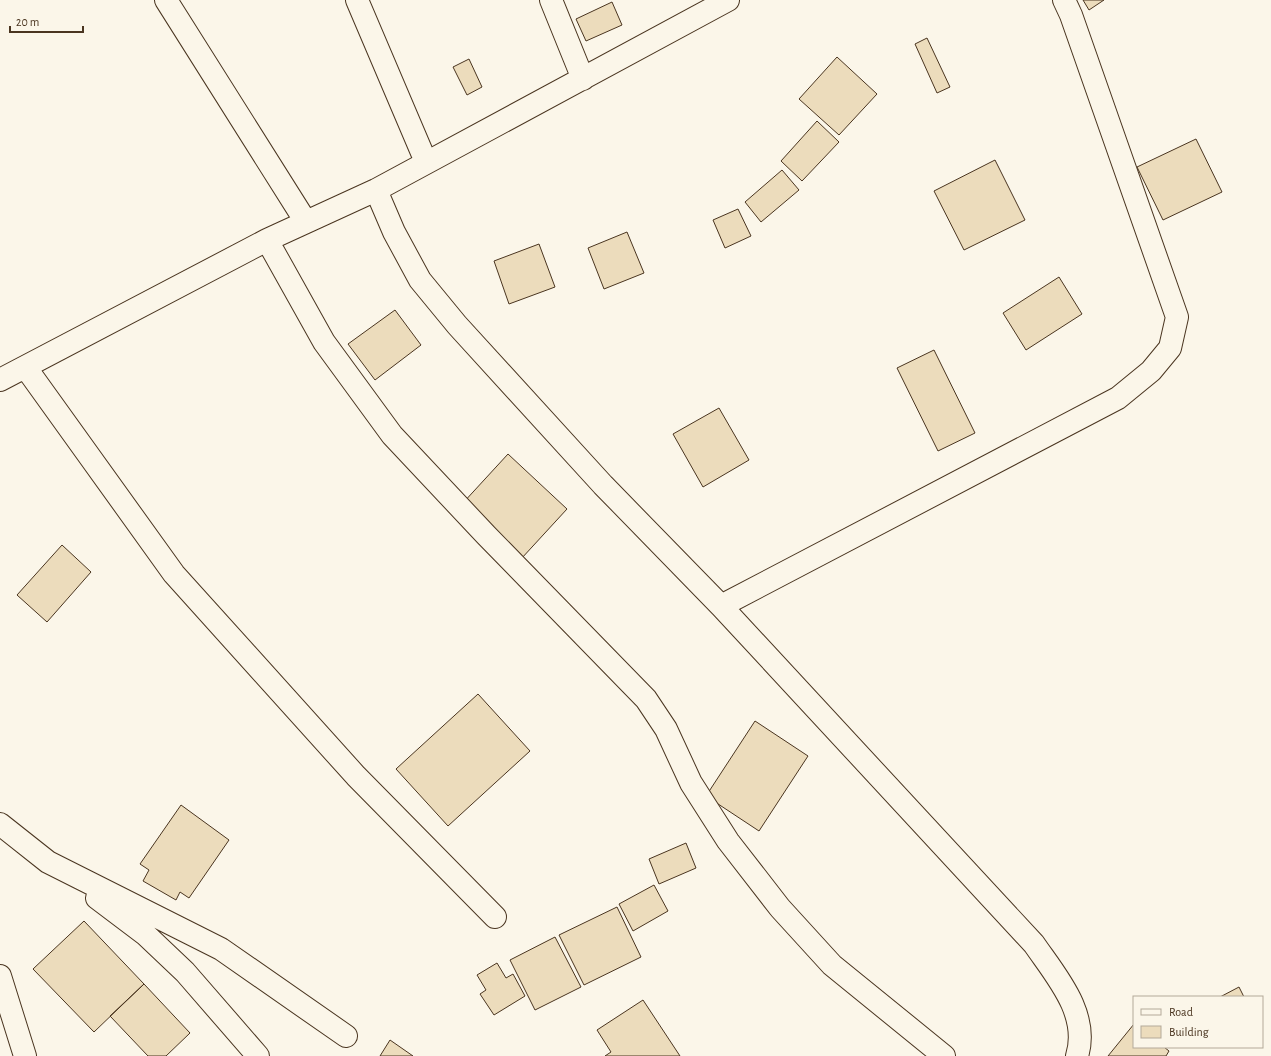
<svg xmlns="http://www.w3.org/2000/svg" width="1271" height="1056" viewBox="0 0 1271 1056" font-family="'Alegreya Sans',sans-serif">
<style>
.building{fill:#ecdcbc;stroke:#4a3520}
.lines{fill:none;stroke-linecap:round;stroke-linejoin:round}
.minor-casing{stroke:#4a3520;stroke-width:24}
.minor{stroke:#fbf6e9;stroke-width:22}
</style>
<rect width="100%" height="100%" fill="#fbf6e9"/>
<path class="building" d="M1083 0H1104L1089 10Z
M612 2 622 25 586 41 576 19Z
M927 38 950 87 937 93 915 44Z
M837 57 877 94 839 135 799 99Z
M469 59 482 87 467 95 453 67Z
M817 121 839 142 802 181 781 161Z
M1196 139 1222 192 1163 220 1137 167Z
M995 160 1025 220 964 250 934 191Z
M782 170 799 190 761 222 745 202Z
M738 209 751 236 725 248 713 220Z
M627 232 644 273 604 289 588 248Z
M539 244 555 287 509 304 494 261Z
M1059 277 1082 314 1026 350 1003 313Z
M395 310 421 345 375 380 348 344Z
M934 350 975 433 938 451 897 368Z
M719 408 749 460 703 487 673 434Z
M508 454 567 509 521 559 462 504Z
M62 545 91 572 47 622 17 595Z
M478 694 530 751 448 826 396 769Z
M755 721 808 756 759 831 706 796Z
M181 805 229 840 189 898 180 892 176 900 143 881 149 870 140 864Z
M686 843 696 868 659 884 649 859Z
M654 885 668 911 633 931 619 904Z
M617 907 641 957 584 985 559 935Z
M84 921 144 984 94 1032 33 969Z
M555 937 581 987 535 1010 510 960Z
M497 963 506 978 513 974 525 996 494 1015 480 994 486 990 477 975Z
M144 984 190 1033 166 1056H148L110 1016Z
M1239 987 1244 997H1220Z
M643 1000 680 1056H605L611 1052 597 1030Z
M1134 1024V1047H1164L1169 1051 1166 1056H1108Z
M390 1040 413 1056H380Z"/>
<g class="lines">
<defs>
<path id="minor" d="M166 0 306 222
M357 0 426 162
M551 0 583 79
M376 190 394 232 420 280 457 325 603 485 721 606 1034 944C1056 976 1090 1014 1077 1056
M267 240 324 342 392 435 486 535 646 699 666 729 691 783 728 841 780 908 832 965 944 1056
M26 368 174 574 356 776 495 917
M0 380 267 240 376 190 728 0
M721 606 1118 398 1151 371 1170 348 1177 317 1071 15 1064 0
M0 824 48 862 221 949 346 1036
M97 898 146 935 185 972 258 1056
M0 976 25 1056"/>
</defs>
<use href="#minor" class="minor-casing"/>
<use href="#minor" class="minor"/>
</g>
<rect x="1133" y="996" width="130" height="52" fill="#fbf6e9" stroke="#b4a999"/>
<rect x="1141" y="1009" width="20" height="6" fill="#fbf6e9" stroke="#b4a999"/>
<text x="1169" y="1016" font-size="12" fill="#4a3520">Road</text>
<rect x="1141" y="1026" width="20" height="12" fill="#ecdcbc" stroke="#b4a999"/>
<text x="1169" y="1036" font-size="12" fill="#4a3520">Building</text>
<path d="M10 26v6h73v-6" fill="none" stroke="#4a3520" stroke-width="2"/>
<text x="16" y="26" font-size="12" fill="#4a3520" stroke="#fbf6e9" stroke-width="3" paint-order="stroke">20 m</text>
</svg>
